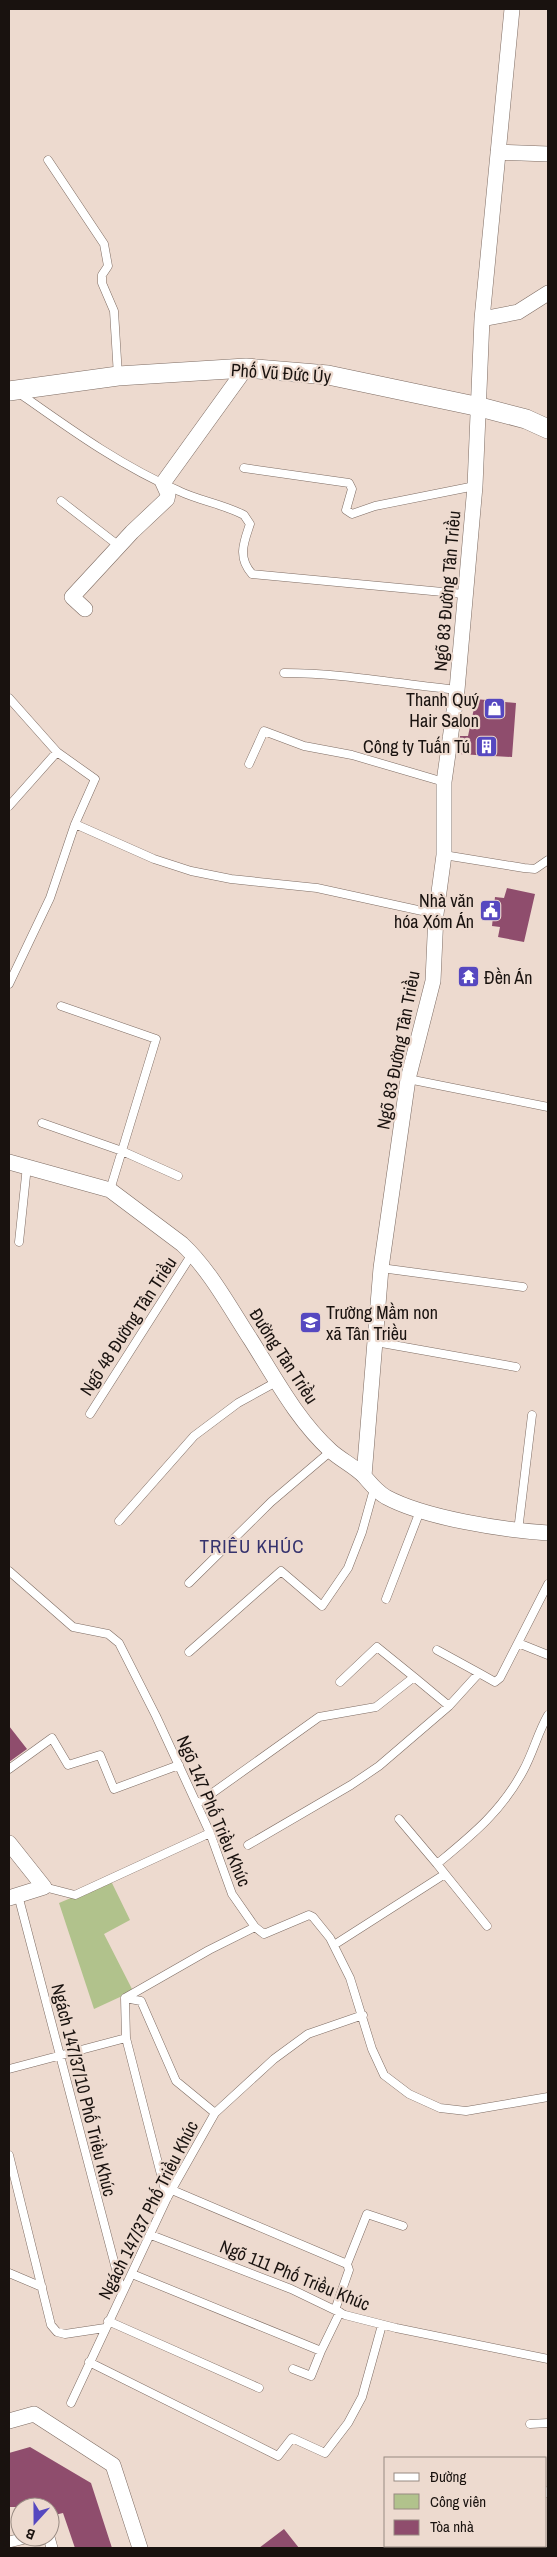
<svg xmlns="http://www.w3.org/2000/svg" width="557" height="2557" viewBox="0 0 557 2557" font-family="'Archivo Narrow',sans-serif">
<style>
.green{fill:#b1c28c}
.building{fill:#8f4d6d}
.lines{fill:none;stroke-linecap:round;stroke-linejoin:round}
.service-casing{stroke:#7e6c63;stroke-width:9}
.pedestrian-casing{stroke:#7e6c63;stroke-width:12}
.minor-casing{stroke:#7e6c63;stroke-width:16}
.tertiary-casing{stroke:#7e6c63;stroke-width:20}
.service{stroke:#fff;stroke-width:8}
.pedestrian{stroke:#fff;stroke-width:11}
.minor{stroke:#fff;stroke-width:15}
.tertiary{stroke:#fff;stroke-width:19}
.labels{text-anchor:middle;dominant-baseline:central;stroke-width:4.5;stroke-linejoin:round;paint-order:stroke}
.street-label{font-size:18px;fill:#19120f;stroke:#eddacf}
.poi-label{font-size:18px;fill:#19120f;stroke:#eddacf;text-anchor:end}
.neighbourhood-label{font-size:19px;letter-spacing:1px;fill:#35326d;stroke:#eddacf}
</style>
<rect width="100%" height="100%" fill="#eddacf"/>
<path class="green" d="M111 1881 130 1920 104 1934 133 1991 94 2009 59 1903Z"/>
<path class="building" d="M476 699 516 703 512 757 459 754 460 736H468Z
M507 888 535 894 524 942 498 937 500 927 492 926 495 897 504 898Z
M9 1726 27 1749 9 1762Z
M30 2447 91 2483 112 2548H75L63 2513 50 2516V2507H9V2453Z
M284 2529 299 2548H259Z"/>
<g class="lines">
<defs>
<path id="service" d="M48 160 104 244 108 266 102 275V283L114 311 118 376
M19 393C70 429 121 466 179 491 200 501 223 504 244 515L250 524C244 542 237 557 252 574L464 594
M244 468 349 483 352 489 346 510 352 514 375 506 475 486
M61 501 119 546
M284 673C342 673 399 684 457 690
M9 698 57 752 95 779 75 824 50 898 9 984
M249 764 264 731 304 746 352 755 444 782
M9 806 57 752
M75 824 154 859 191 871 231 879 317 888 436 914
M444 855 524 868 535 869 548 860
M61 1006 156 1039 110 1190
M408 1079 548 1107
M42 1123 122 1151 178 1176
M19 1242 27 1166
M381 1268 523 1287
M376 1342 516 1367
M90 1414 192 1254
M119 1521 194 1436 238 1403 278 1381
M518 1531 532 1415
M9 1571 73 1627 108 1634 119 1643 156 1716 210 1833 232 1894 255 1927 264 1934 309 1915 313 1917 330 1938 350 1978 372 2049 384 2075 409 2094 440 2108 466 2111 548 2097
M189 1583 271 1502 331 1451
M386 1599 420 1511
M518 1643 548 1655
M437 1650 479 1673
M189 1652 281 1571 322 1606 348 1568 362 1532 374 1489
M340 1682 377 1647 414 1677
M9 1769 52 1738 68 1765 100 1755 114 1789 179 1765
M197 1804 319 1717 376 1707 414 1677 449 1706
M399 1819 437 1864
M248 1845 351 1785 379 1766 449 1706 479 1673 495 1682 500 1678 548 1584
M445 1874 487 1926
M44 1887 75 1895 210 1833
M18 1895 122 2292
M334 1945 445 1874 437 1864C472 1835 501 1812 523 1771 533 1753 538 1732 548 1715
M125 1998 126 2038 167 2198
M125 1998 141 2001 176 2081 215 2113
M125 1998 209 1950 255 1927
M9 2069 126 2038
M9 2155 51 2325 57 2332 65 2334 105 2328
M172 2190 347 2264
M151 2235 291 2289 345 2315 396 2328 548 2359
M9 2273 42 2287
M132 2274 321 2351 340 2312
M335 2310 349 2270 347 2264 367 2214 403 2226
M108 2321 259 2388
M89 2362 278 2456 292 2438 325 2453 348 2423 362 2397 382 2325
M293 2369 311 2376 321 2351
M71 2403 167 2198 215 2113 274 2059 308 2034 363 2015
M530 2424 548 2423
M546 2493 548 2491
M475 2548 478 2546"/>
<path id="pedestrian" d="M49 2537 52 2548
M9 2542 29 2537"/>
<path id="minor" d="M498 152 548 154
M482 319 518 312 548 293
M85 609 72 597 132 532 167 499 168 494 163 483 246 368
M9 1162 110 1190 182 1244C210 1270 230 1308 251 1340 275 1378 297 1420 331 1451 341 1460 354 1466 364 1476 371 1484 376 1491 386 1497 425 1518 503 1530 548 1533
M364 1476 381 1268 408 1079 433 981 436 914 444 855V782L457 690 475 486 482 319 512 9
M9 1843 44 1887 9 1898
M9 2421 34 2414 113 2465 140 2548"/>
<path id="tertiary" d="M9 391 118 376 246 368 328 375 480 407 526 419 548 429"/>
</defs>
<use href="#service" class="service-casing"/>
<use href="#pedestrian" class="pedestrian-casing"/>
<use href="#minor" class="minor-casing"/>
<use href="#tertiary" class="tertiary-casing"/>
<use href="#service" class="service"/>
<use href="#pedestrian" class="pedestrian"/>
<use href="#minor" class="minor"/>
<use href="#tertiary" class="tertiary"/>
</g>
<defs>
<symbol id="shop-square" viewBox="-11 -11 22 22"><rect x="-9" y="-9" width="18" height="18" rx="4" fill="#5648c0" stroke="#eddacf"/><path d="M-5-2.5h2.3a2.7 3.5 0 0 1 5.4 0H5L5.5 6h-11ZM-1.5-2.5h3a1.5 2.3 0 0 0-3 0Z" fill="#fff"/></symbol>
<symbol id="building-square" viewBox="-11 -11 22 22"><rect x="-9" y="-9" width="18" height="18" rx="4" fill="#5648c0" stroke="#eddacf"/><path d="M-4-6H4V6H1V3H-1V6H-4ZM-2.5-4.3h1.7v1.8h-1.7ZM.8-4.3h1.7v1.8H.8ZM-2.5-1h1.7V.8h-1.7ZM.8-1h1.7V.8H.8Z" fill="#fff"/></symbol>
<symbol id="civic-square" viewBox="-11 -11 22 22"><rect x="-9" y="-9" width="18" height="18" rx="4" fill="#5648c0" stroke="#eddacf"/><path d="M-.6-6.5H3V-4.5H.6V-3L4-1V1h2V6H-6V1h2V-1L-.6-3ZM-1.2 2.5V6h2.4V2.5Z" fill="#fff"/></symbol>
<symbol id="temple-square" viewBox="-11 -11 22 22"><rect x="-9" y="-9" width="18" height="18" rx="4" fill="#5648c0" stroke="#eddacf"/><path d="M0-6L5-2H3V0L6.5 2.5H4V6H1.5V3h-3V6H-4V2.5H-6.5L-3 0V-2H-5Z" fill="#fff"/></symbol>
<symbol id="school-square" viewBox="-11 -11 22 22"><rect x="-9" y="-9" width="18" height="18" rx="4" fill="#5648c0" stroke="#eddacf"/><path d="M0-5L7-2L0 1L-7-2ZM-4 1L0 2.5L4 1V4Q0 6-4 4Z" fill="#fff"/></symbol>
</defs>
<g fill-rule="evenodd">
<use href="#shop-square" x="482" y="696" width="25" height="25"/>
<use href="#building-square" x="474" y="734" width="25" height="25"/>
<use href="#civic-square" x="478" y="898" width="25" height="25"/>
<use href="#temple-square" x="456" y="964" width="25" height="25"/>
<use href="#school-square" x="298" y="1310" width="25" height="25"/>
</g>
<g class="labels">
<g class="street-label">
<text transform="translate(281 373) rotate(4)">Phố Vũ Đức Úy</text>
<text transform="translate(447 591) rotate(-85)">Ngõ 83 Đường Tân Triều</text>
<text transform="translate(398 1050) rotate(-79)">Ngõ 83 Đường Tân Triều</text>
<text transform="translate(128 1326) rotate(-57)">Ngõ 48 Đường Tân Triều</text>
<text transform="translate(284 1356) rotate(57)">Đường Tân Triều</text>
<text transform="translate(214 1811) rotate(67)">Ngõ 147 Phố Triều Khúc</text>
<text transform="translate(84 2090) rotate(76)">Ngách 147/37/10 Phố Triều Khúc</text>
<text transform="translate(148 2210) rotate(-63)">Ngách 147/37 Phố Triều Khúc</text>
<text transform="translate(295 2275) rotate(22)">Ngõ 111 Phố Triều Khúc</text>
</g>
<g class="poi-label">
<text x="479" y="699">Thanh Quý<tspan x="479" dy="21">Hair Salon</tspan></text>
<text x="470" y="746">Công ty Tuấn Tú</text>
<text x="474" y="900">Nhà văn<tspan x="474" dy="21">hóa Xóm Án</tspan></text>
<text x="484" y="977" text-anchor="start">Đền Án</text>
<text x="326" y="1312" text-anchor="start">Trường Mầm non<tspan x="326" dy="21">xã Tân Triều</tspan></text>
</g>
<g class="neighbourhood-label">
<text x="252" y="1546">TRIÊU KHÚC</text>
</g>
</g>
<rect width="557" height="2557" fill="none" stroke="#19120f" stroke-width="20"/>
<rect x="384" y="2457" width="162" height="90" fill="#eddacf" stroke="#988a82"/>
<rect x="394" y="2473" width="25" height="8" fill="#ffffff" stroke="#988a82"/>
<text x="430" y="2482" font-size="15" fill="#19120f">Đường</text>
<rect x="394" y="2494" width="25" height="15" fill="#b1c28c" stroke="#988a82"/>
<text x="430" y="2507" font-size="15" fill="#19120f">Công viên</text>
<rect x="394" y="2520" width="25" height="15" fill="#8f4d6d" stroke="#988a82"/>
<text x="430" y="2532" font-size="15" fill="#19120f">Tòa nhà</text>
<g transform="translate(35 2522) rotate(201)"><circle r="24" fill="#eddacf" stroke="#988a82"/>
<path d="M0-4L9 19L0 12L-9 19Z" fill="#5648c0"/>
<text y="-8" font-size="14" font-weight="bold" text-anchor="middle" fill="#19120f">B</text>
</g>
</svg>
